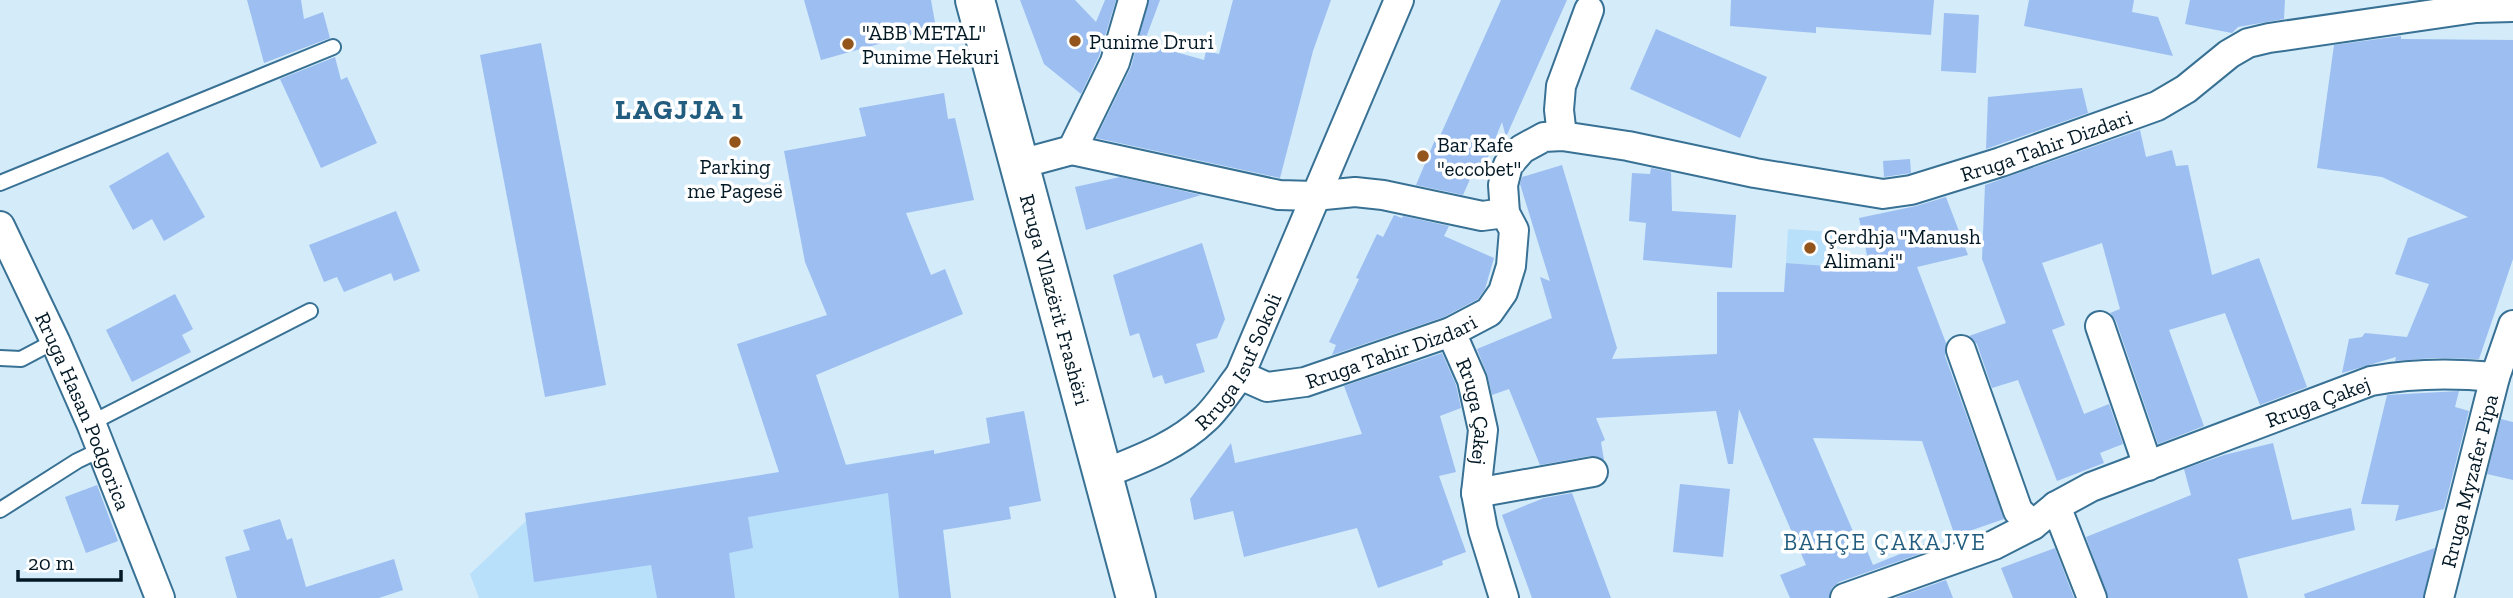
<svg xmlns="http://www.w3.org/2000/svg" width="2513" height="598" viewBox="0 0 2513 598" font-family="'Zilla Slab',serif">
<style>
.built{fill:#b9e0fb}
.building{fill:#9cbef1}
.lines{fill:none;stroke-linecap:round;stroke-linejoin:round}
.service-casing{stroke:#387194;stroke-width:18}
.minor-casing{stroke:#387194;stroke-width:32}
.secondary-casing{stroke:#387194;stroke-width:42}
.service{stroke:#fff;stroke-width:14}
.minor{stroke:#fff;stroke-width:28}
.secondary{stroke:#fff;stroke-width:38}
.poi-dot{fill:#94551c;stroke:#fff;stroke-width:2.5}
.labels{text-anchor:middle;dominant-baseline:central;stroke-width:7;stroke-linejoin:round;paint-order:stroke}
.poi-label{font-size:21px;fill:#021825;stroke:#fff;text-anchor:start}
.street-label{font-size:21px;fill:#021825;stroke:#fff}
.neighbourhood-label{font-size:23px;letter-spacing:2px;fill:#225c7e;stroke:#fff}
.district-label{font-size:28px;font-weight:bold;letter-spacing:2px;fill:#225c7e;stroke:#fff}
</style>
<rect width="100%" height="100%" fill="#d4ebfa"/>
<path class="built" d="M1788 229 1833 232 1831 266 1786 263Z
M934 450 951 598H479L470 574 526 521 525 513 723 481V485Z"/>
<path class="building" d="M247 0H301L304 19 323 12 330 38 264 63Z
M804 0H931L936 28 821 60Z
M1020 0H1075L1096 22 1105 0H1116L1099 56 1081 94 1044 64Z
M1149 0H1160L1144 43 1204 60 1206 51 1219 54 1233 0H1331L1313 51 1280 178 1096 138 1131 67Z
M1501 0H1567L1506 137 1502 122 1479 179 1471 177 1463 195 1416 185 1437 135 1440 136Z
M1731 0H1934L1931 35 1816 27V33L1730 26Z
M2029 0H2134L2132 12 2158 17 2173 56 2024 26Z
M2190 0H2285L2284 19 2238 27 2232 33 2185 24Z
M1944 13 1979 15 1976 73 1941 71Z
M1656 29 1767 77 1740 138 1630 89Z
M2401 36V39L2513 40V259L2479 359 2433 358 2395 361 2396 357 2342 373 2349 339 2362 337 2365 333 2407 337 2429 284 2395 274 2408 238 2468 217 2382 177 2317 168 2334 45Z
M541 43 606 385 545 397 480 55Z
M335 57 341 80 347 77 377 143 321 168 280 79Z
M2082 88 2088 113 1986 149 1988 97Z
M944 93 948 119 955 118 974 200 906 213 931 275 945 269 963 314 816 375 846 465 934 450V454L990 443 986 418 1024 411 1041 501 1009 507 1011 519 943 530 951 598H899L888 493 748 517 753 548 729 553 735 598H657L651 565 534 582 525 513 779 472 737 344 827 315 805 262 784 151 866 136 859 108Z
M2140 130 2146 157 2172 150 2176 166 2188 165 2212 275 2259 258 2307 387 2260 405 2225 313 2169 330 2204 426 2158 444 2116 321 2110 313 2120 309 2102 243 2042 263 2065 325 2052 330 2084 414 2109 404 2123 444 2100 453 2104 463 2057 481 2018 380 1992 388 1977 344 1969 336 2006 323 1982 259 1985 185Z
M168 152 205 217 164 241 152 219 133 230 109 186Z
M1910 159 1911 173 1884 177 1883 161Z
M1562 165 1617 348 1612 359 1717 354V292H1784L1786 263 1870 269 1859 218 1916 206 1946 197 1968 255 1917 267 1946 343 1945 356 2004 519 1955 536 1922 441 1813 438 1858 543 1863 541 1873 565 1932 541 1934 549 1839 582 1832 588 1829 598H1790L1780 575 1806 565 1739 409 1733 464H1728L1716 411 1596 418 1605 440 1601 442 1604 460 1590 456 1540 465 1509 389 1492 395 1487 374 1477 349 1552 318 1540 277 1550 281 1520 184 1522 177Z
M1651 168 1671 172 1672 211 1736 215 1732 268 1643 260 1646 223 1629 221 1632 173 1650 174Z
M1120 177 1201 195 1086 230 1075 187Z
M396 211 420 271 394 281 391 273 344 292 337 277 324 282 309 245Z
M1394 215 1402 218 1403 216 1449 226 1444 236 1494 258 1485 289 1478 299 1444 317 1332 355 1336 345 1329 342 1359 279 1356 278 1377 234 1383 237Z
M1202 243 1225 319 1217 338 1196 344 1205 372 1165 384 1162 375 1153 378 1139 333 1130 336 1113 275Z
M175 294 193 329 182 335 191 352 132 382 106 330Z
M1442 353 1456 385 1461 408 1440 416 1456 472 1439 476 1466 552 1442 561 1443 565 1378 588 1357 528 1244 557 1233 511 1194 520 1190 499 1231 443 1235 463 1362 434 1344 386Z
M2459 391 2455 407 2469 411 2444 509 2395 521 2399 505 2361 504 2387 395Z
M2501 419 2513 422V480L2487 474Z
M2273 443 2292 520 2351 508 2355 530 2238 559 2248 598H2108L2086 537 2191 495 2184 469 2224 455Z
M1680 484 1730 489 1723 557 1673 552Z
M97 485 118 541 86 553 65 497Z
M1572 493 1611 598H1532L1502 515 1544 498Z
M280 519 287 540 292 538 306 587 394 559 403 590 379 598H237L225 557 250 550 243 530Z
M2055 548 2074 598H2013L2001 568Z
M2435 548 2423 598H2305L2304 594Z
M1946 580 1953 598H1895Z"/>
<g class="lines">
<defs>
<path id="service" d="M0 183 333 47
M0 358 21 359 55 341
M91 423 310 311
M0 510 77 461 102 449"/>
<g id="minor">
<path d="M1562 136 1559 110 1561 86 1589 10"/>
<path d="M1072 150 1279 195 1314 196 1355 192 1383 195 1482 216 1505 213"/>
<path d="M1020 164 1072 150 1115 62 1133 0"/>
<path id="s1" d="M0 226 55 341 91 423 160 598"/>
<path d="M2100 326 2148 466"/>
<path id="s2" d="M1451 332 1472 380 1483 430 1476 493 1483 530 1504 598"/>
<path d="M1961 350 2018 511 2033 525"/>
<path id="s3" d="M1240 375 1267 387 1305 382 1451 332 1489 312 1503 292 1511 266 1514 230 1505 213 1503 185 1508 165 1522 149 1544 137 1562 136 1628 146 1755 173 1883 194 1911 190 2001 162 2157 106 2186 89 2229 54 2248 43 2269 38 2476 8 2513 7"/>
<path id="s4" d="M1103 474C1138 460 1177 446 1205 419 1218 407 1229 389 1240 375L1399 0"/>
<path d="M1476 493 1593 472"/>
<path d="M2056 506 2092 598"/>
<path id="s5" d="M1845 598 1994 545 2033 525 2056 506 2091 487 2371 381C2413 373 2453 373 2495 377"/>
<path id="s6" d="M2439 598 2495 377 2513 325"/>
</g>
<g id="secondary">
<path id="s7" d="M975 0 1136 598"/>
</g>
</defs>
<use href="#service" class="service-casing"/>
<use href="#minor" class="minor-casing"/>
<use href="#secondary" class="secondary-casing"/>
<use href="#service" class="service"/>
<use href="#minor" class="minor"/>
<use href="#secondary" class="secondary"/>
</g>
<g class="poi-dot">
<circle cx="1075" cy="41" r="7"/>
<circle cx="848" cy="44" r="7"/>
<circle cx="735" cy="142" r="7"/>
<circle cx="1423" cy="156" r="7"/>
<circle cx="1810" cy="248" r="7"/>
</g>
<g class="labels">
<g class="poi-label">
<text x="862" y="32">"ABB METAL"<tspan x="862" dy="24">Punime Hekuri</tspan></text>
<text x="1089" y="41">Punime Druri</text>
<text x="1437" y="144">Bar Kafe<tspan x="1437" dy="24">"eccobet"</tspan></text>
<text x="735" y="166" text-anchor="middle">Parking<tspan x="735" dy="24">me Pagesë</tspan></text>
<text x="1824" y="236">Çerdhja "Manush<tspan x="1824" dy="24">Alimani"</tspan></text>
</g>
<g class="street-label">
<text stroke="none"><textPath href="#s3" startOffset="982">Rruga Tahir Dizdari</textPath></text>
<text stroke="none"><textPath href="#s7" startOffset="310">Rruga Vllazërit Frashëri</textPath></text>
<text stroke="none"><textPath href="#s3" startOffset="159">Rruga Tahir Dizdari</textPath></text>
<text stroke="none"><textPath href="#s4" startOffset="184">Rruga Isuf Sokoli</textPath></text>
<text stroke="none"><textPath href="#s5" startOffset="514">Rruga Çakej</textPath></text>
<text stroke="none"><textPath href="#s1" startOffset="203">Rruga Hasan Podgorica</textPath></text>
<text stroke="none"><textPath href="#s2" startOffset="84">Rruga Çakej</textPath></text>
<text stroke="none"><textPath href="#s6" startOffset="121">Rruga Myzafer Pipa</textPath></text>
</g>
<g class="neighbourhood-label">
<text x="1885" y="542">BAHÇE ÇAKAJVE</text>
</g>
<g class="district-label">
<text x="680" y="109">LAGJJA 1</text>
</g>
</g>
<path d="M18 570v10h103v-10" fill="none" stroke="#021825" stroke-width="3.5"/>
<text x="28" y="570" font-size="21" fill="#021825" stroke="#ffffff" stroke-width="5" paint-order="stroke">20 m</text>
</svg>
